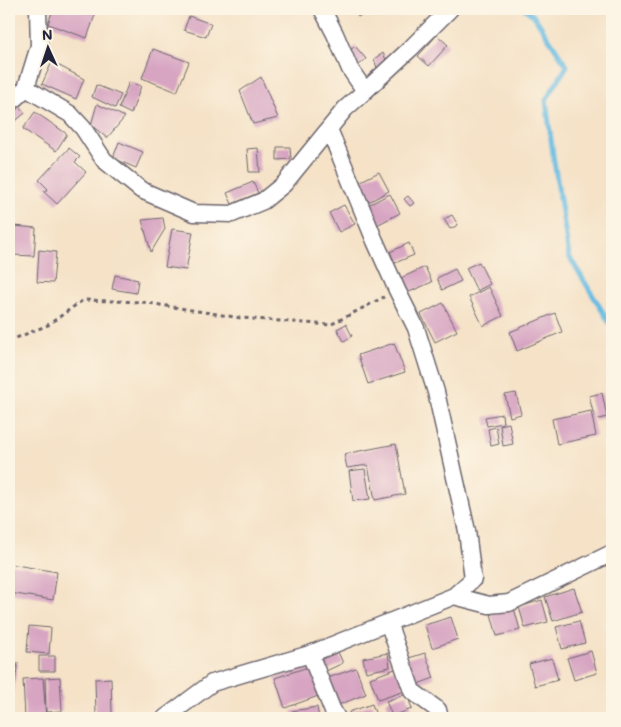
<svg xmlns="http://www.w3.org/2000/svg" width="621" height="727" viewBox="0 0 621 727" font-family="Mali,sans-serif">
<style>
.lines{fill:none;stroke-linecap:round;stroke-linejoin:round}
.stream{stroke:#66bbe2;stroke-width:5}
.building{fill:#d7a4c2}
.street-casing{stroke:#6c656c;stroke-width:19}
.path{stroke:#6c656c;stroke-width:3;stroke-dasharray:4 4;stroke-linecap:butt}
.street{stroke:#fff;stroke-width:16}
</style>
<rect width="100%" height="100%" fill="#fcf5e5"/>
<filter id="ink" filterUnits="userSpaceOnUse"><feTurbulence type="fractalNoise" baseFrequency=".02" numOctaves="2"/><feDisplacementMap in="SourceGraphic" scale="10" xChannelSelector="R" yChannelSelector="G"/><feConvolveMatrix kernelMatrix="1 2 1 2 8 2 1 2 1" color-interpolation-filters="sRGB"/></filter>
<filter id="wash" filterUnits="userSpaceOnUse"><feTurbulence type="fractalNoise" baseFrequency=".0096" numOctaves="4" result="noise"/><feDisplacementMap in="SourceGraphic" scale="20" xChannelSelector="R" yChannelSelector="G"/><feGaussianBlur stdDeviation="1.12" result="paint"/><feColorMatrix in="noise" values="0 0 0 0 0 0 0 0 0 0 0 0 0 0 0 0 0 1.4 0 .05"/><feComposite in="paint" operator="in"/></filter>
<g filter="url(#wash)">
<rect width="100%" height="100%" fill="#f5e2c7"/>
<g class="lines">
<path class="stream" d="M525 9 534 16 567 66 546 100 553 155 569 256 612 327"/>
</g>
<g id="blocks">
<path class="building" d="M53 9H88L96 12 87 38 48 24Z
M354 9H371L358 17Z
M189 16 211 24 206 37 184 30Z
M437 35 448 45 429 66 418 56Z
M355 46 366 59 357 67 346 54Z
M153 49 189 62 177 92 142 78Z
M383 53 387 62 378 71 374 59Z
M52 62 84 79 76 99 42 84Z
M261 77 278 118 253 124 240 91Z
M129 82 141 86 131 114 119 108Z
M96 85 121 95 115 108 92 97Z
M97 104 125 117 107 138 91 125Z
M18 105 25 113 12 124 9 120V113Z
M35 112 67 134 56 151 23 129Z
M119 142 143 152 136 168 113 158Z
M277 147H290L291 159 277 160Z
M69 148 80 157 75 162 86 172 57 204 44 192 48 189 39 180Z
M258 148 260 172H249L247 149Z
M379 172 389 191 365 204 355 184Z
M253 182 258 193 232 204 227 193Z
M390 194 400 213 377 225 366 206Z
M408 196 414 203 410 206 404 199Z
M344 205 355 224 339 232 329 213Z
M452 215 458 225 450 229 444 219Z
M163 218 165 229 151 252 142 220Z
M14 226 36 228 34 256 12 255Z
M172 229 193 232 186 270 165 267Z
M409 243 414 255 395 263 390 252Z
M39 250 56 252 53 283 37 282Z
M479 262 490 284 477 291 466 268Z
M425 267 432 282 407 293 401 278Z
M455 269 461 281 442 290 437 278Z
M115 275 138 280 136 293 112 289Z
M489 287 503 316 483 326 469 297Z
M443 303 457 331 435 342 421 314Z
M555 313 562 332 517 351 510 332Z
M346 324 352 336 344 341 337 329Z
M394 343 405 372 368 384 358 355Z
M516 393 521 414 510 417 505 395Z
M602 393 607 417 595 420 589 396Z
M591 411 596 436 557 444 552 419Z
M502 414 503 423 487 426 485 417Z
M509 423 513 444 503 446 500 425Z
M496 427 499 444 491 446 488 429Z
M396 444 405 494 375 500 368 465 347 468 344 454Z
M365 469 370 499 353 501 349 471Z
M10 564 57 572 53 600 9 593V574Z
M574 588 582 612 553 621 545 597Z
M542 600 548 622 525 628 519 607Z
M514 608 520 630 497 636 491 614Z
M451 617 458 639 432 648 425 625Z
M579 621 585 643 562 649 556 627Z
M29 626 51 628 49 654 27 652Z
M591 651 597 673 574 680 567 658Z
M338 652 343 663 324 672 319 660Z
M388 653 390 667 366 672 363 658Z
M425 653 434 678 415 685 406 659Z
M39 656H55V671H39Z
M552 658 558 680 535 686 529 664Z
M9 662 18 663 13 691H9Z
M311 666 321 695 285 708 275 678Z
M356 668 366 694 336 706 325 679Z
M398 668 405 691 378 700 370 678Z
M60 677 62 711 46 712 45 678Z
M43 678 46 718H25L23 679Z
M111 678 112 714 96 715 95 679Z
M407 694 412 709 392 716 386 701Z
M372 704 377 718H351L349 712Z
M317 707 319 718H293L292 711Z"/>
</g>
</g>
<g filter="url(#ink)">
<use href="#blocks" fill-opacity="0" stroke="#6c656c" stroke-width="1"/>
<g class="lines">
<defs>
<path id="street" d="M26 88 70 114 83 128 104 160 141 190 194 213 232 214 263 201 284 184 345 109 365 91 350 69 335 34 322 9
M365 91 410 49 450 9
M9 104 26 88 39 46 38 9
M329 129 375 241 397 290 416 328 436 392 467 531 473 579 454 596
M388 622 412 691 438 710 440 718
M310 654 332 709 337 718
M165 718 212 683 310 654 454 596 489 605 509 603 612 553"/>
</defs>
<use href="#street" class="street-casing"/>
<path class="path" d="M9 341 48 325 83 300 142 302 241 318 330 325 384 297"/>
<use href="#street" class="street"/>
</g>
</g>
<rect width="621" height="727" fill="none" stroke="#fcf5e5" stroke-width="30"/>
<g transform="translate(48 48) rotate(357)" stroke="#fcf5e5" stroke-width="4" paint-order="stroke">
<path d="M0-4L9 19L0 12L-9 19Z" fill="#22223b"/>
<text y="-8" font-size="14" font-weight="bold" text-anchor="middle" fill="#22223b">N</text>
</g>
</svg>
